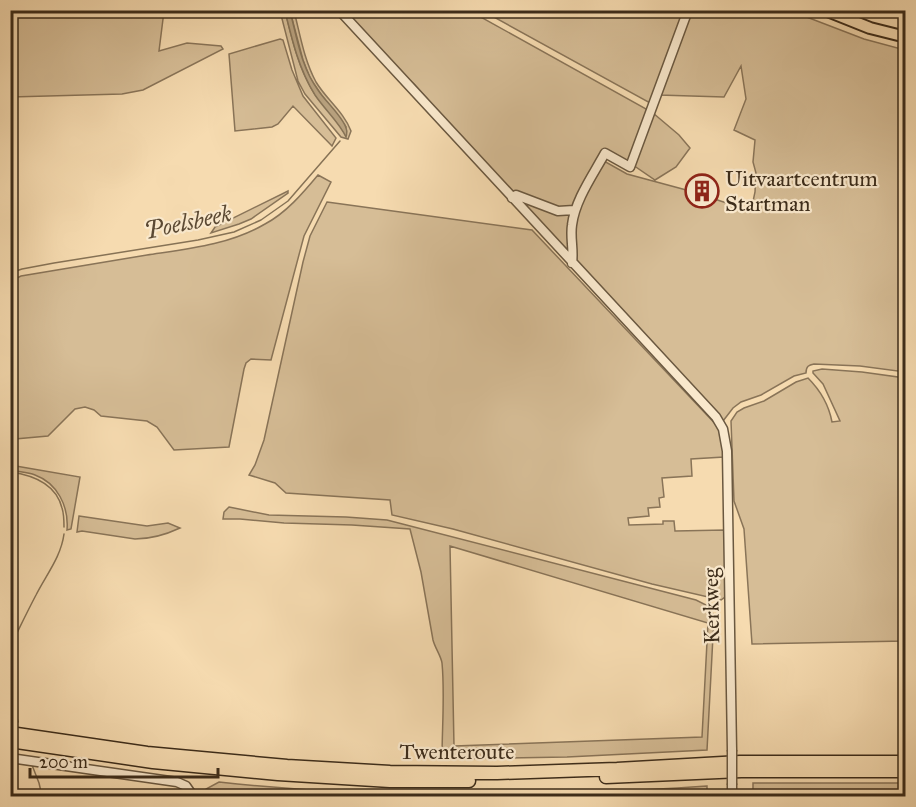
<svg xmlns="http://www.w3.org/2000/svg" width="916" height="807" viewBox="0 0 916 807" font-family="'IM FELL Great Primer',serif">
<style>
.green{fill:#d6bd96;stroke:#897458;stroke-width:1.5;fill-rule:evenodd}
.water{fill:#b7a07d;stroke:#867255;stroke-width:1.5}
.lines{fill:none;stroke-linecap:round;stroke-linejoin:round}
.stream{stroke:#867255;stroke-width:1.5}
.minor-casing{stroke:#6a5840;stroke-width:11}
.major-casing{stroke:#3c2c1a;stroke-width:14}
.highway-casing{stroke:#3c2c1a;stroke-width:15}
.minor{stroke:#f9e8cc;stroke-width:8}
.major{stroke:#f6dbb0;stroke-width:10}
.highway{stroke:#f6dbb0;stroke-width:12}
.minor-bridge-casing{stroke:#6a5840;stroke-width:11;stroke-linecap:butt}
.minor-bridge{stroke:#f9e8cc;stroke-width:8}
.labels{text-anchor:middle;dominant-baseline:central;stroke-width:4.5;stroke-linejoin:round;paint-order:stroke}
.poi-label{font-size:22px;fill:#3c2c1a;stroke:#f9e8cc;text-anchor:start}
.street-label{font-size:22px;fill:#3c2c1a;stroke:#f9e8cc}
.water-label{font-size:24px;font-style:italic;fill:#5b4933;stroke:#f9e8cc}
</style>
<rect width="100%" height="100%" fill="#f6dbb0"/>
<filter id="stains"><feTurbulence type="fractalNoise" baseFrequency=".00333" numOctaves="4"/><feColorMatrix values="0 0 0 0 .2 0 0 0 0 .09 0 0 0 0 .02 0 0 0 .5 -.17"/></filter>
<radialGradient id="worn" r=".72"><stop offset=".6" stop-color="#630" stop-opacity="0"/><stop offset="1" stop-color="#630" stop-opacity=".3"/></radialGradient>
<path class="green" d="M641 10 643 14 652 11H684L650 103 483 11Z
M10 11H164L159 51 187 43 221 46 223 49 143 90 122 94 11 97Z
M280 11H285C292 37 297 64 311 88 320 104 337 117 345 134L346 127 344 124 322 96 310 78 303 60 290 11H294C300 34 304 60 316 82 326 99 344 112 351 131L348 139 341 137 305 94 298 81Z
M342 11H470L648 110 628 163 604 150 574 207 559 208 519 195 506 189 415 85 398 70Z
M691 11H791L864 39 905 50V372L860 366 814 364C809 365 806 366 806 373L794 376 761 395 741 402 733 408 723 421 577 263 574 228 576 213 604 161 627 174 690 191 751 211 755 192 756 173 753 162 755 140 734 130 746 99 741 66 724 97 659 95Z
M280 39 283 40 292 70 303 96 336 138 332 146 293 106 278 124 272 127 235 131 229 54Z
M653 113 679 135 690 148 676 167 655 180 633 165Z
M318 175 331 182 304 236 271 360 251 359 246 363 244 369 229 447 174 450 157 427 147 421 101 416 94 410 85 407 75 409 48 436 15 439 11 445V281L21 276C63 269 105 262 147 255 187 249 229 245 265 224 286 213 303 193 318 175Z
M288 191V193L251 219 239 224 211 233 215 227Z
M522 201C537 207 556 217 573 214L568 223 571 256Z
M327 202 532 230 723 432 724 457 691 459 692 476 662 478 664 497 659 498 660 507 648 508 649 516 628 518 629 525 663 524V521H674L675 531 725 530V597L721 600 652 584 453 529 392 515 390 500 286 493 275 483 249 475 255 465 264 440 303 262 310 236Z
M822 369 862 372 905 378V641L752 644 744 529 734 501 731 421 737 412 744 408 764 401 796 382 808 378C820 390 829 406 832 422L840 421 823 384 813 373V371Z
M10 465 80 477 71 529 67 530C69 506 57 483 35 475 27 472 18 472 11 470Z
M229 507 269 515 346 517 387 520 696 600 710 607 714 617 707 750 567 757 442 759C442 727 445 694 442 663 441 656 435 648 433 640L421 572 410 529 352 525 284 523 240 519H223L224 512ZM450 546 708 623 702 737 454 746Z
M79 516 147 526 168 523 180 528C165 535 152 539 135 539L82 531 77 532Z
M219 782C320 793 423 797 524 795 585 794 646 790 707 786V796H203L206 789Z
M753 783H905V796H753Z"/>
<path class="water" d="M285 11H290C297 38 301 67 318 90 325 101 343 117 346 128 348 132 347 133 346 137 339 122 325 110 315 95 299 69 292 40 285 11Z"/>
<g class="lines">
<path class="stream" d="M10 273 22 269 54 263 198 240 234 232 261 220 288 201 340 141
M10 472C33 475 56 484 62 508 64 514 64 521 64 527
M10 647C19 629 27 612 36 595 46 575 61 557 64 534
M10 676 12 696 18 722
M32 765 39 783 42 796"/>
<defs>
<path id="minor" d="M339 10 716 417 723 429 727 451 732 750
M512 198 516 195 558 211 574 210
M572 263C574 250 570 238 572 225 575 200 593 175 605 153L630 167 688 10
M10 758 177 782 186 786 193 796
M732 785V796"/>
<path id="major" d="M825 10 870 28 906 37"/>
<path id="highway" d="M10 733 147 753 287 766 390 772 497 773 617 769 740 762H906
M10 741 153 762 278 774 390 781H469
M606 777 741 771H906"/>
</defs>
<use href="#minor" class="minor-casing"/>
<use href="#major" class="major-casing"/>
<use href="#highway" class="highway-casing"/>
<use href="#minor" class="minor"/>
<use href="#major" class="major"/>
<use href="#highway" class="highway"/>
<defs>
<path id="minor-bridge" d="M732 750V785"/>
</defs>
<use href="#minor-bridge" class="minor-bridge-casing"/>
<use href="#minor-bridge" class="minor-bridge"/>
</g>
<defs>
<symbol id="building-ring" viewBox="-11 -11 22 22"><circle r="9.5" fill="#f9e8cc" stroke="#8f2418" stroke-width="1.5"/><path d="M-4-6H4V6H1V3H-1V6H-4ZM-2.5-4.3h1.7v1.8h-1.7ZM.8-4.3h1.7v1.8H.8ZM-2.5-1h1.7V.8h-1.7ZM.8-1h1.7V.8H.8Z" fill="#8f2418"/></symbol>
</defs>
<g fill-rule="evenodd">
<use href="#building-ring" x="683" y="172" width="38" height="38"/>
</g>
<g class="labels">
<g class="poi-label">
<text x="725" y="178">Uitvaartcentrum<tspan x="725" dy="25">Startman</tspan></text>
</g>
<g class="street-label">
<text transform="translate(711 606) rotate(-91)">Kerkweg</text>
<text x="457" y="751">Twenteroute</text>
</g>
<g class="water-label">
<text transform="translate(188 222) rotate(-12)">Poelsbeek</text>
</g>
</g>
<rect width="916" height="807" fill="none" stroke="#f6dbb0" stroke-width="36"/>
<rect x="12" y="12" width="892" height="783" fill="none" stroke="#3c2c1a" stroke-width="3"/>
<rect x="18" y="18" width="880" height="771" fill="none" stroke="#3c2c1a" stroke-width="1.5"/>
<path d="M30 768v9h188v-9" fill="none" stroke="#3c2c1a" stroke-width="3"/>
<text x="39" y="768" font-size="18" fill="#3c2c1a" stroke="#f9e8cc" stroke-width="4.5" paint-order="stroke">200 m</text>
<rect width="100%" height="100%" filter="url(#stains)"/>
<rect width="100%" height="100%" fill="url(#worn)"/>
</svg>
